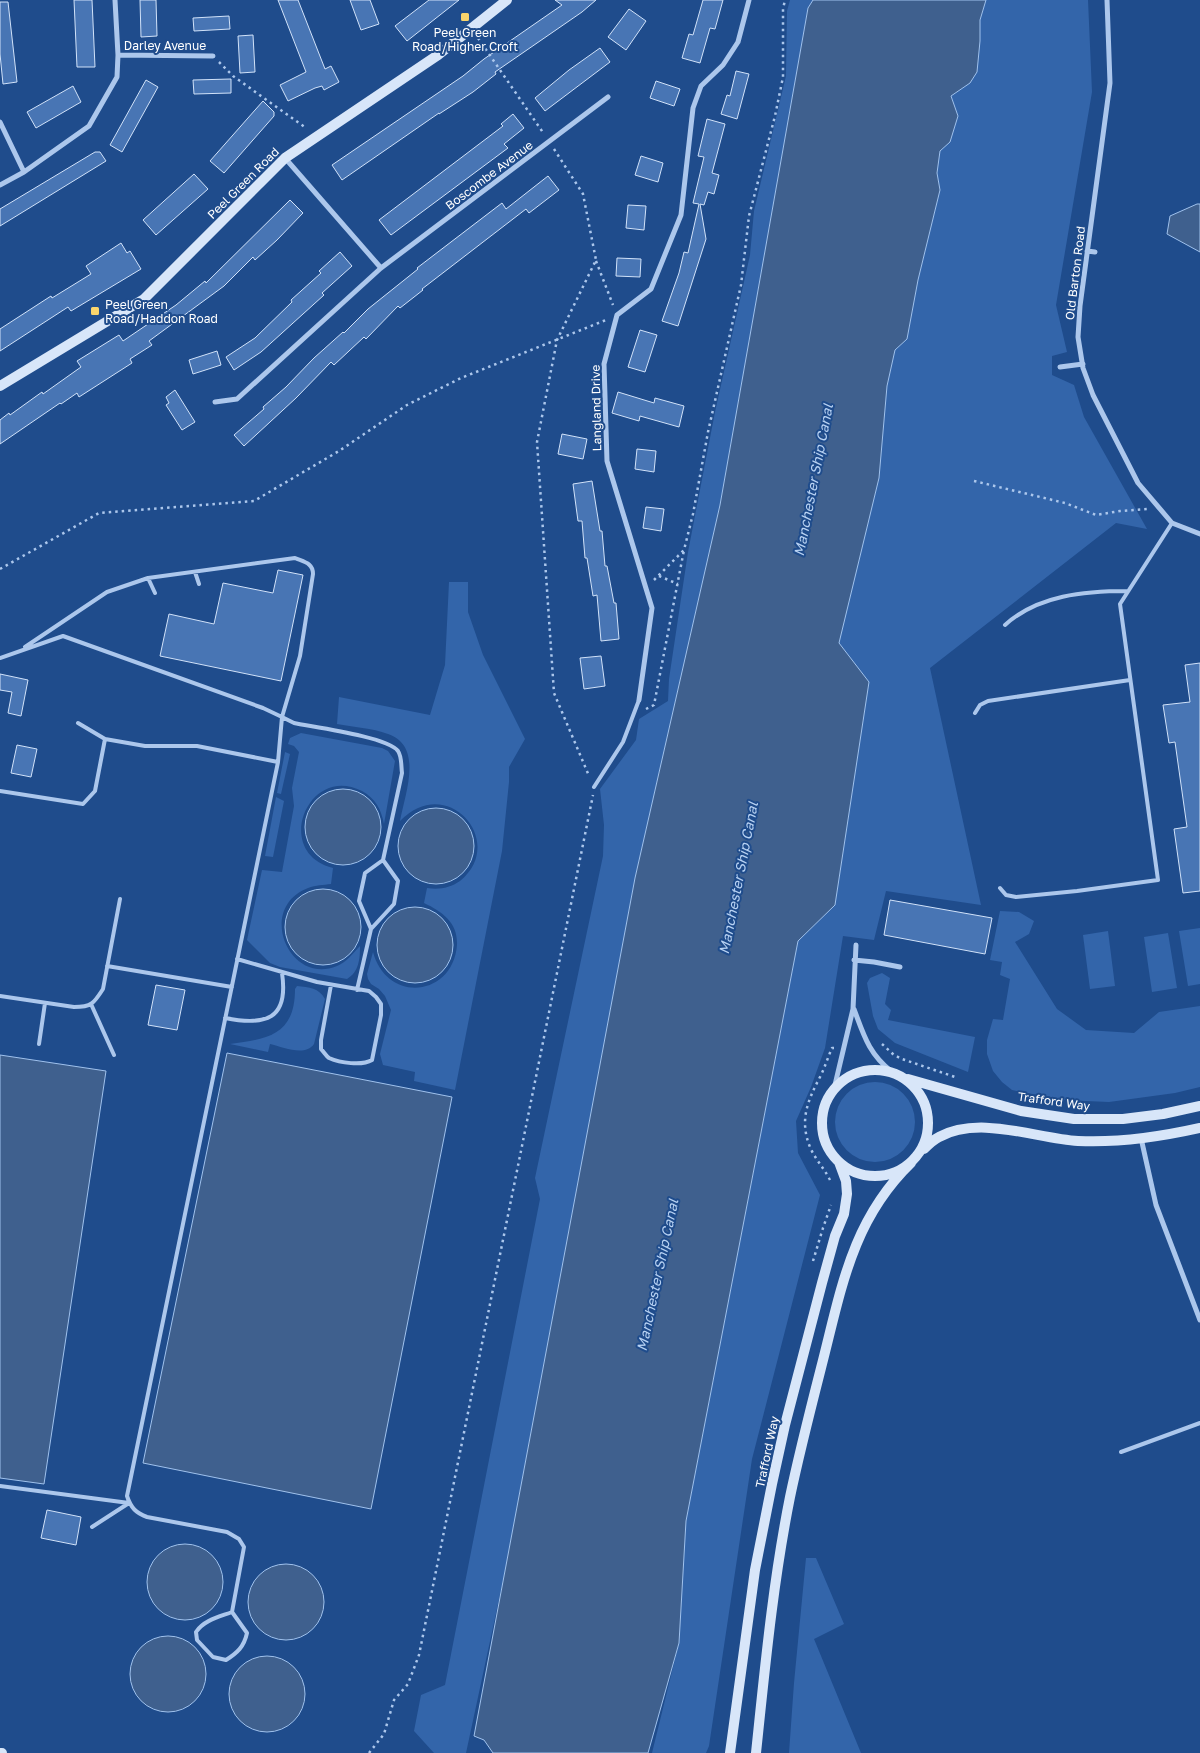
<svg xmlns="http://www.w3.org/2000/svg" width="1200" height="1753" viewBox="0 0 1200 1753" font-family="'Golos Text',sans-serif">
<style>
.green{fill:#3365aa}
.water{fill:#3f608e;stroke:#a0c2ed}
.building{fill:#4875b4;stroke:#d1e2f9}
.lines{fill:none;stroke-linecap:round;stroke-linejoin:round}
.path{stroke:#acc7ec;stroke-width:2.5;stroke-dasharray:2.5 4;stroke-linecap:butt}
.lane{stroke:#acc7ec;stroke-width:4}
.street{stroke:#acc7ec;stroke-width:5}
.secondary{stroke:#d8e6f9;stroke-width:10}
.poi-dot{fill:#fad56c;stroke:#1f4c8c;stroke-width:2}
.labels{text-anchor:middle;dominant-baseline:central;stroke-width:4;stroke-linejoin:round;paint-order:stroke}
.poi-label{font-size:12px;fill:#fff;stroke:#1f4c8c}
.street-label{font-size:12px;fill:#fff;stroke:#1f4c8c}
.water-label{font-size:14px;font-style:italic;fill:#b8d2f3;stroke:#1f4c8c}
</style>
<rect width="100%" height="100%" fill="#1f4c8c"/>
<path class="green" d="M790 0H813L808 8 720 505 635 878 504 1576 466 1753H434L414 1731 421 1695 445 1685 540 1199 535 1178 603 856 604 825 600 789 636 740 639 719 668 701 669 679 688 552 715 412 750 255 754 211 786 76 787 11Z
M986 0H1088L1092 92 1056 305 1067 352 1052 356V375L1074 385 1084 417 1147 529 1116 523 930 668 981 905 886 891 874 940 843 936 825 1048 811 1087 796 1121 798 1153 820 1195 752 1459 709 1746 706 1753H652L679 1643 686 1521 798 941 835 905 869 682 838 643 879 478 887 386 895 350 907 339 918 280 940 190 937 173 940 151 950 141 958 116 951 96 970 83 980 41V20Z
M449 582H468V612L483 655 525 739 509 767V782L502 851 455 1090 414 1081 415 1072 383 1065 380 1054 391 1010 385 996 379 989 371 984 368 979 367 974 373 952C387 1004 453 997 457 945 458 923 443 912 424 903L427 888C439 890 450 888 460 881 508 842 447 772 400 821 405 794 424 746 388 734 372 728 353 727 337 724L339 697 430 715 445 665Z
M301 733 382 748 388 751 395 761 384 824C381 809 376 799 362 791 308 763 272 853 333 868L331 884C323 885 316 885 308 888 256 908 289 986 337 966 347 962 352 954 360 946 360 959 359 972 347 979L280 967 270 963 247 940 262 870 282 872 294 806 292 788 299 752 294 746 288 744 290 738Z
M285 752 290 754 281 794 277 793Z
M276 797 284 801 273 857 265 856Z
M1000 911 1019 912 1034 921 1029 934 1015 942 1057 1009 1086 1030 1134 1033 1159 1012 1200 1006V1087L1175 1093 1109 1102 1063 1100 1012 1090 1002 1082 993 1071 987 1054V1040L993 1019 1003 1020 1010 979 1000 975 1002 962 990 960Z
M1200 928V984L1188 986 1179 931Z
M1108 931 1115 986 1090 989 1083 935Z
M1168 933 1177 988 1152 992 1144 937Z
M882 973 890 978 885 1004 891 1010 888 1020 975 1037 968 1072 895 1043 878 1029 873 1016 867 983 870 978Z
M297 986C309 987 319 988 325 999L314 1044C305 1057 283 1047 270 1044L268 1052 230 1044C268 1039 295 1035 295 989Z
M835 1122a40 40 0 1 1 80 0a40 40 0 1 1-80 0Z
M806 1558H816L844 1624 814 1639 861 1753H789L794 1683Z"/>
<path class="water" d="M813 0H986L980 20V41L977 72 970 83 951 96 958 116 950 142 940 151 937 173 940 190 918 280 907 339 895 350 887 386 879 478 839 643 869 682 835 905 798 941 686 1521 679 1643 648 1753H493L484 1740 474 1736 635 878 720 505 808 8Z
M1197 204H1200V252L1167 234 1170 216Z
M305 827a38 38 0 1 1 76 0a38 38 0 1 1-76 0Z
M398 846a38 38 0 1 1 76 0a38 38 0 1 1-76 0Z
M285 927a38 38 0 1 1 76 0a38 38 0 1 1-76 0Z
M377 945a38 38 0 1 1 76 0a38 38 0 1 1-76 0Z
M227 1053 452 1097 371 1509 143 1463Z
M0 1055 106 1071 44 1484 0 1478Z
M147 1582a38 38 0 1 1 76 0a38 38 0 1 1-76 0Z
M248 1602a38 38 0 1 1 76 0a38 38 0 1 1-76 0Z
M130 1674a38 38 0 1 1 76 0a38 38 0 1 1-76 0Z
M229 1694a38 38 0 1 1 76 0a38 38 0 1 1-76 0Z"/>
<path class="building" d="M74 0H92L95 67H77Z
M140 0H156L157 36 141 37Z
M278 0H298L325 69 331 66 339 82 324 90 322 86 315 88 288 101 280 85 306 72Z
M350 0H370L379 24 361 30Z
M429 0H459L407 41 395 26Z
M555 0H596L582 12 495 72 496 74 473 92 439 114V113L342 180 332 165 463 76 484 59 562 5Z
M703 0H723L715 29 710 28 700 63 682 58 689 34 693 35Z
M0 2H8L17 82 3 84 0 54Z
M629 9 646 21 626 50 608 37Z
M229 16 230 29 194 31 193 18Z
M253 35 255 72 240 73 238 36Z
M600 48 610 62 545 111 535 98 569 70Z
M736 71 749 74 737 119 721 114 727 95 730 96Z
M231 79V93L194 94 193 80Z
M146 80 158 87 122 152 110 145Z
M656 81 680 89 674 106 650 98Z
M73 86 81 102 36 128 27 112Z
M263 101 274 112V116L224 173 210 161Z
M513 114 524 128 504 144 508 148 391 235 379 220 503 126 501 124Z
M707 119 725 124 712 173 719 175 714 194 708 192 704 205 700 204 706 239 678 326 662 321 679 273 684 252 688 253 699 204 693 203 704 157 698 156Z
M95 152H100L106 161 0 226V209Z
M641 156 663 163 658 182 635 175Z
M194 174 208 189 156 235 143 220Z
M548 176 559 190 529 213 526 209 422 289 423 290 400 308 398 306 366 339 364 337 334 365 331 362 296 398 244 446 234 435 264 409 263 407 286 387 314 358 343 332 344 333 368 309 418 269 417 268 502 203 506 209Z
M290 200 303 213 277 240 255 260 253 257 224 286 149 341 152 345 130 359 132 363 79 397 77 393 61 404 60 403 0 444V420L9 413 10 415 42 392 43 394 81 367 77 361 119 335 123 341 176 305 205 281 206 283Z
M628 205 646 206 644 230 626 228Z
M121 243 127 253 130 251 141 269 71 311 68 307 0 351V329L51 296 52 298 91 274 86 266Z
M340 252 352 266 322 293 324 295 261 352 234 370 226 357 255 338 292 302 291 300 321 273 319 271Z
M617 258 641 259 640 277 616 276Z
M640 330 657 335 645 372 628 367Z
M217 351 221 365 193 374 189 360Z
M175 390 195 422 182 430 166 405 169 403 166 397Z
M618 392 654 403 655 398 684 406 679 427 640 416 639 421 612 413Z
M562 434 587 439 583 459 558 454Z
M637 449 656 451 654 472 635 469Z
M592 481 600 531H602L605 566H607L614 603H616L619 639 601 641 597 595 593 596 587 558H585L582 521H578L573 484Z
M646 507 664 509 661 531 643 528Z
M278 570 303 575 281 681 160 656 169 614 214 624 223 583 273 593Z
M601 656 605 686 584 689 580 658Z
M1200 663V891L1183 893 1174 829 1187 827 1175 742 1169 743 1163 705 1190 702 1185 665Z
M0 674 28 680 21 716 8 713 12 692 0 690Z
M17 745 37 749 31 777 11 773Z
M890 900 992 918 985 954 884 935Z
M156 985 185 990 177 1030 148 1025Z
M47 1510 81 1517 76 1545 41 1538Z"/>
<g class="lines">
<path class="path" d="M478 38 544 134
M219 62 233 76 306 128
M554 149 583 194 596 260 557 340 537 442 554 693 589 776
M596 261 613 305
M974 481 1065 503 1096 515 1120 511 1147 509
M0 569 99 513 254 501 339 451 407 405 461 378 606 320
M659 576 678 584
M654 580 684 550 693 514 708 432 741 285 749 216 775 116 783 77V9L785 0
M646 709 654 705 684 550
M882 1044 894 1055 902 1059 958 1078
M830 1180C824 1168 815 1159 810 1147 799 1120 808 1100 820 1077 825 1067 828 1057 832 1048H834
M813 1261 823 1228 831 1205
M369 1753 384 1734 394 1700 408 1684 419 1655 593 795"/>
<path class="lane" d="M195 572 199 584
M148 578 155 593
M1005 625C1038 595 1085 591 1128 591
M25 647 107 592 148 578 295 558C304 562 313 563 313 574L300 656 282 717 294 723C313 727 388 737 398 751 402 757 401 766 402 773L383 860 365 873 359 901 371 929
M0 658 63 636 263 708 282 717 278 762 127 1496C131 1508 136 1513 147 1517L227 1532 239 1539 244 1547 232 1612 247 1633C244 1647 237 1653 226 1660L213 1657 197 1640 196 1632C204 1620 219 1617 232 1612
M975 713 980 705 988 701 1130 680
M78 723 105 739 145 746H197L278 762
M594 787 623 742 639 700
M0 791 83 804 95 791 105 739
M1000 888 1006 895 1016 897 1077 891 1158 880 1120 604 1172 523
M237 959 317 982 369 991 376 997 381 1004V1015L372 1060C362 1066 340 1063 329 1058 326 1056 324 1052 321 1049V1040L331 985
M107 966 232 987
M357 990 371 929 394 904 398 881 383 860
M0 996 74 1007C92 1007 94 1003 103 989L120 899
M91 1004 114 1055
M225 1018C265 1026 289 1020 282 973
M39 1044 45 1003
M1121 1452 1200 1423
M0 1486 129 1503
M92 1527 129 1503"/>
<path class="street" d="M1107 0 1110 83 1080 306 1078 337 1083 368 1093 395 1138 483 1172 523 1200 534
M118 55 213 56
M0 122 24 172
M285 158 381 268
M0 185 24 172 89 126 117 77 118 55 115 0
M1087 251 1095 252
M1060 367 1083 364
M215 402 237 399 381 268 608 97
M639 700 652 608 607 461 604 364 617 315 651 289 681 215 693 108 701 86 723 65 738 42 749 0
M854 960 874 962 900 967
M854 1009C864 1036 869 1054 892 1072
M834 1089 853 1009 856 945
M1141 1138 1156 1205 1200 1320"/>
<path class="secondary" d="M0 386 144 299 285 158 438 55 507 0
M822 1123a53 53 0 1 1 106 0a53 53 0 1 1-106 0Z
M908 1079 1021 1111 1074 1119H1123L1163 1114 1200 1106
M924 1149C928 1145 933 1140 939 1137 979 1115 1035 1138 1078 1141 1119 1143 1160 1137 1200 1128
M0 1753H2
M730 1753 755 1570 772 1484 785 1425 822 1283 835 1236 844 1214 847 1194 846 1181 839 1162
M756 1753C765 1667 773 1582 790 1497 799 1454 810 1411 821 1368 841 1291 851 1221 911 1163"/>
</g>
<g class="poi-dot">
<rect x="460" y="12" width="10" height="10" rx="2.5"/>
<rect x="90" y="306" width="10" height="10" rx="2.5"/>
</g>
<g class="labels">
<g class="poi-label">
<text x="465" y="32">Peel Green<tspan x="465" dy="14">Road/Higher Croft</tspan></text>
<text x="105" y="304" text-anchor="start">Peel Green<tspan x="105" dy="14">Road/Haddon Road</tspan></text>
</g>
<g class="street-label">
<text x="165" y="45">Darley Avenue</text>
<text transform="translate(489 175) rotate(-37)">Boscombe Avenue</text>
<text transform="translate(243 183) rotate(-45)">Peel Green Road</text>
<text transform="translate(1075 273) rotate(-83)">Old Barton Road</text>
<text transform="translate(596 408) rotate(-91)">Langland Drive</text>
<text transform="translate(1054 1101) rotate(8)">Trafford Way</text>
<text transform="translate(767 1452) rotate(-78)">Trafford Way</text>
</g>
<g class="water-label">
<text transform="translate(813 480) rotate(-79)">Manchester Ship Canal</text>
<text transform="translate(738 878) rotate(-79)">Manchester Ship Canal</text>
<text transform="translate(657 1275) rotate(-78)">Manchester Ship Canal</text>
</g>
</g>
</svg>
